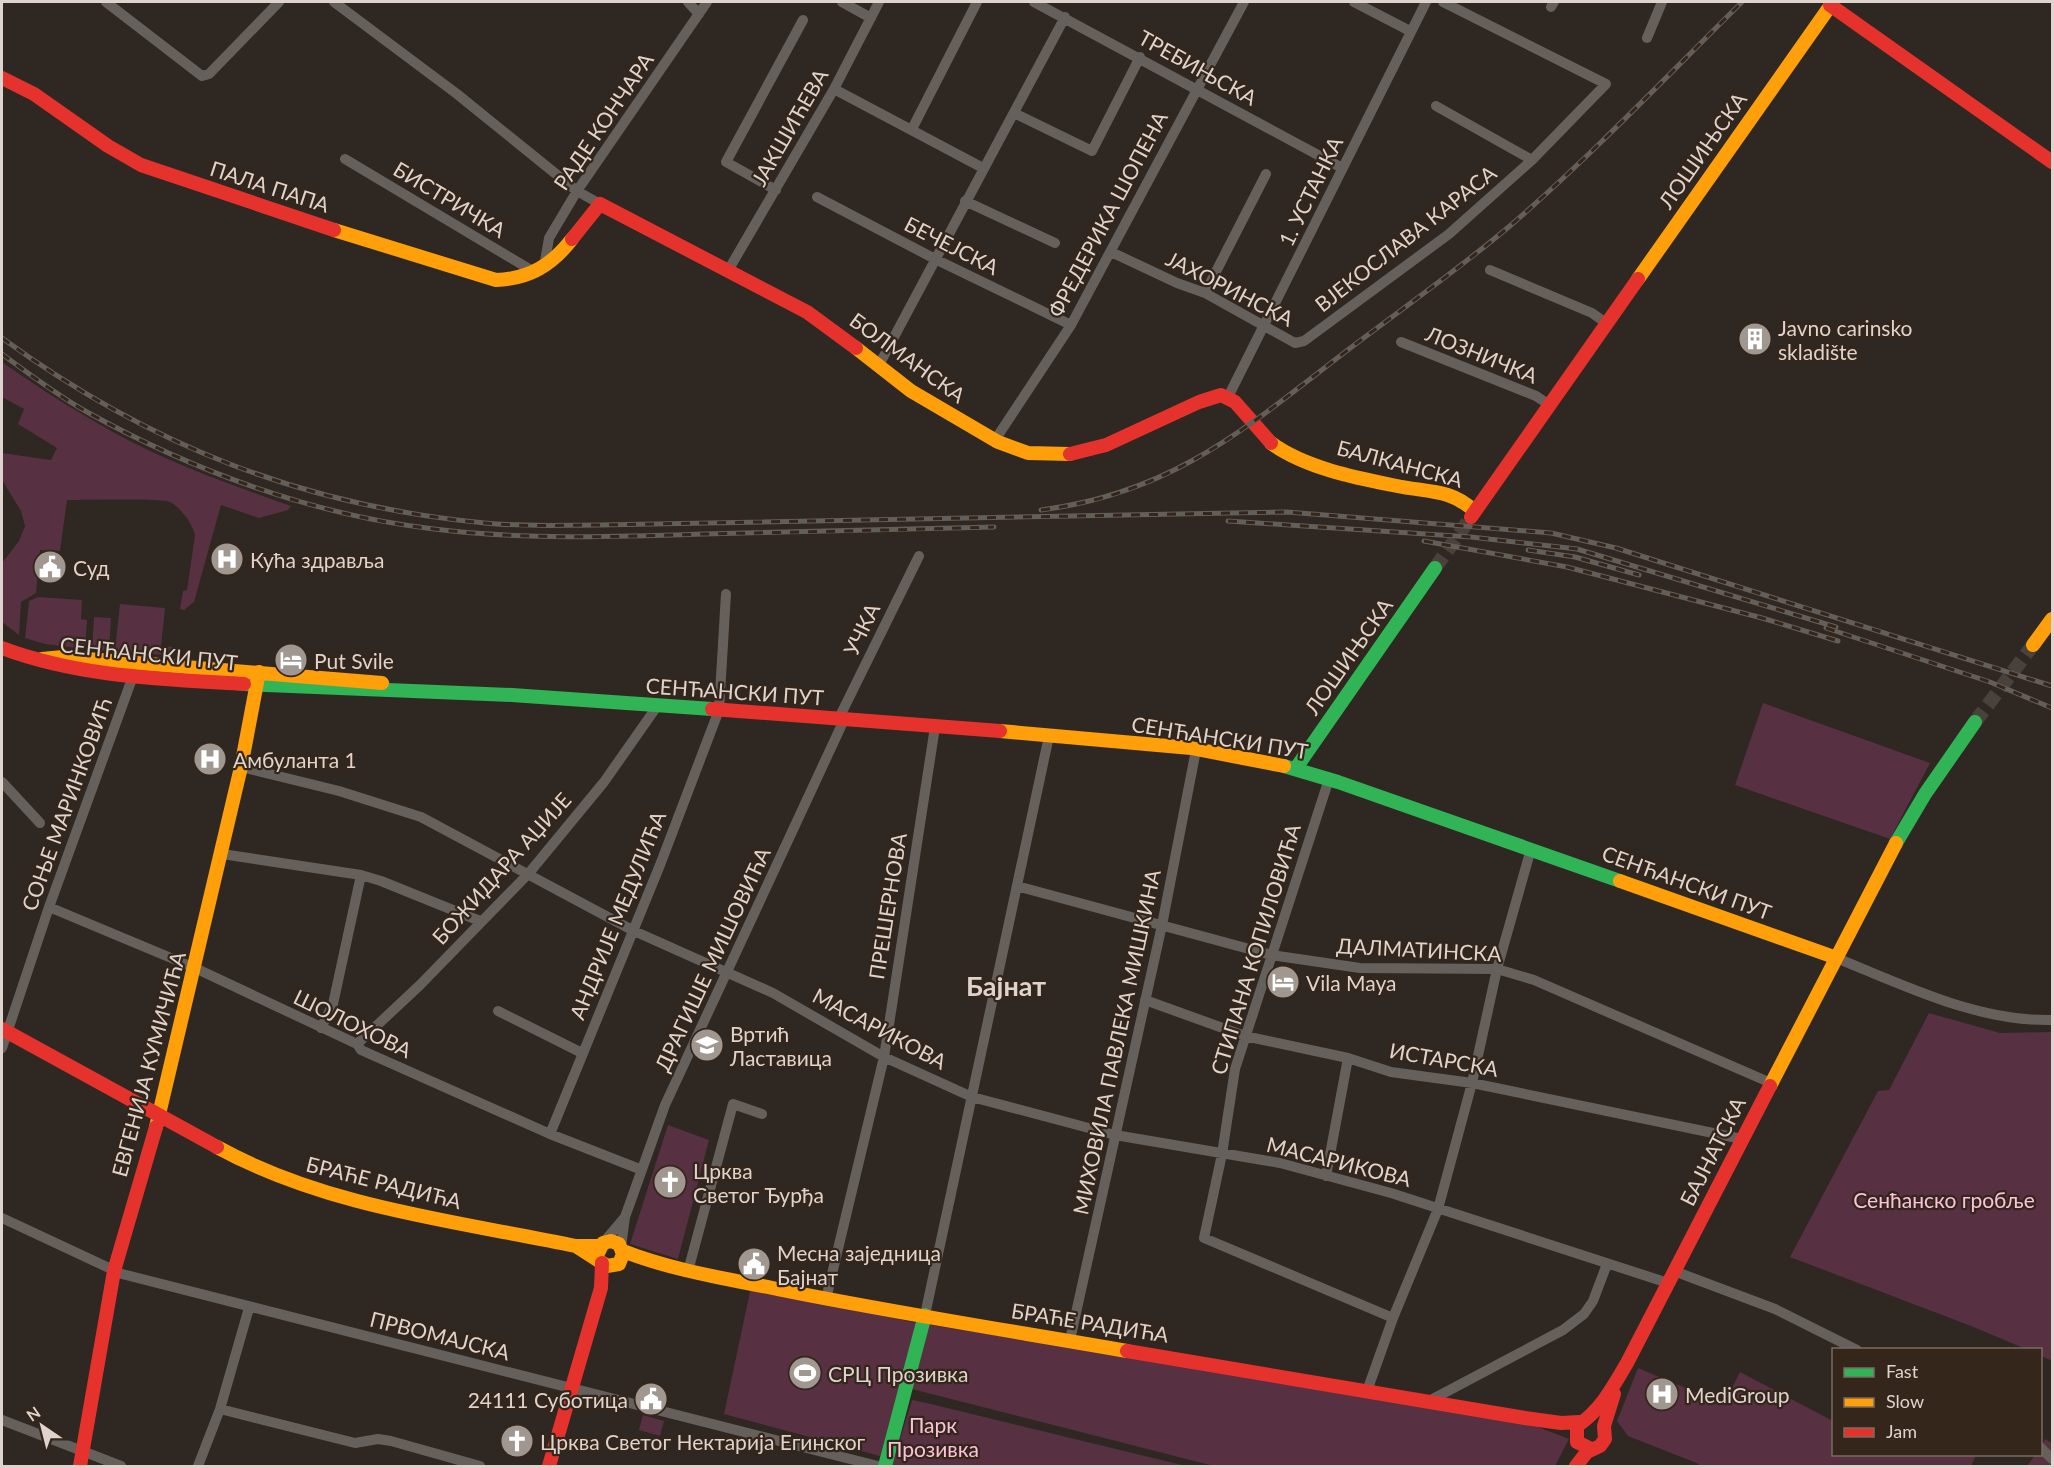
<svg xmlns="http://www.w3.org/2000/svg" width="2054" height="1468" viewBox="0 0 2054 1468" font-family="Lato,sans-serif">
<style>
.green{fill:#573042}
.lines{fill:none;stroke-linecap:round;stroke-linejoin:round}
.secondary-tunnel{stroke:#49413b;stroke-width:14;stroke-dasharray:14 7;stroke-linecap:butt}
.street{stroke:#66605c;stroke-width:10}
.fast{stroke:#30b455;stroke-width:14}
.slow{stroke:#ff9f0a;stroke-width:14}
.jam{stroke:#e5322d;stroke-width:14}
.rail-casing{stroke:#645e59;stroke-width:5}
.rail{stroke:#35261b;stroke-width:3;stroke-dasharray:9;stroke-linecap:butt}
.labels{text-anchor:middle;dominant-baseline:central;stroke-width:4.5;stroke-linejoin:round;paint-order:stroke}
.street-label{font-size:21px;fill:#ded4cd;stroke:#35261b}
.poi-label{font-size:21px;fill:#ded4cd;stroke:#35261b;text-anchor:start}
.park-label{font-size:21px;fill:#fbc0db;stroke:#35261b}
.district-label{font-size:27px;font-weight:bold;fill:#ded4cd;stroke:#35261b}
</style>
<rect width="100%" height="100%" fill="#2f2721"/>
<path class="green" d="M2 362C42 390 84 417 128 440 179 467 236 486 291 506L288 510 259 518 221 505 194 602 184 610 180 609 183 591 187 590 195 535C192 523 181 508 170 502 160 498 83 500 67 500L60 551 40 550 36 593 21 602 19 635 2 622V563L19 541 25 526 21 511 2 480V453L51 460 57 448 18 424 24 409 2 397Z
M38 597 82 600 81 619 87 620 85 649 45 644 25 638 29 601Z
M120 604 165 608 161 646 174 647 173 656 115 650Z
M94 617 111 618 109 651 92 650Z
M1763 703 1930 763 1890 839 1735 785Z
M1929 1013 2000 1033 2052 1032V1361L2041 1356 2040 1350 2026 1349 1971 1326 1790 1257 1878 1091 1889 1090Z
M668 1125 709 1140 678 1259 630 1244Z
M751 1287 912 1322 1520 1420 1569 1439 1555 1466H1214L900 1386 880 1456 724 1414Z
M1638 1368 1724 1404 1740 1372 1833 1421 1834 1454 1976 1455 1971 1466H1698L1699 1464 1628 1436 1617 1421Z
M912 1400 931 1404 1186 1466H892Z
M643 1415 664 1421 660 1436 639 1430Z
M2045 1439 2052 1443V1466H2027L2035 1455 2040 1454 2041 1446Z"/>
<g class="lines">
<path class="secondary-tunnel" d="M1435 568 1471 517
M1975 722 2033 645"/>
<path class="street" d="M106 2 202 76 209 74 279 2
M334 2 457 94 577 191 600 204
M688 2 699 14
M842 2 871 18
M1034 2 1342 168
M1354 2 1410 31
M1551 7 1554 2
M1647 38 1662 2
M834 89 983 168
M1436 106 1532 160
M1014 113 1092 151 1140 57
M912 129 977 2
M345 159 536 273
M776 190 726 162 803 20
M817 197 935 259 1071 325
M965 201 1055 243
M1111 252 1177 283 1205 293 1295 343 1304 341 1449 234 1532 160 1606 84 1443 2
M544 267 549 238 577 191 707 2
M729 269 834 89 879 2
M1490 270 1592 313 1606 323
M1205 293 1266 174
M1401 342 1536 396 1548 404
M878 367 1065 17
M1228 397 1426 2
M995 440 1071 325 1244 2
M838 720 919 556
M241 767 339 791 421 817 634 931 773 993 884 1057 972 1097 1115 1135 1280 1163 1391 1193 1668 1283
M1329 779 1235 1069 1222 1154 1204 1238 1393 1318
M2 782 40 823
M222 854 361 875 381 881 480 921
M1017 886 1271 955 1360 968 1497 969 1534 980 1771 1083
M49 907 195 968 357 1044 361 1050 550 1134 642 1170
M1834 957C1903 985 1977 1022 2052 1020
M1145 1000 1245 1036 1348 1058 1391 1072 1472 1083 1742 1139
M498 1011 582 1053
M321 1028 333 1004 361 875
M357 1044 420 985 529 873 604 782 658 705
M2 1048 49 907 133 676
M550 1134 660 865 719 710 726 594
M1326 1176 1348 1058
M2 1218 122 1274 878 1466
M603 1243 625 1217
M621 1247 625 1217 665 1105 844 720
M688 1271 733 1104 762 1114
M1674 1271 1775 1309 1857 1350
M826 1299 884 1057 935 727
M925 1315 1049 736
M1070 1340 1162 925 1196 750
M1367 1391 1393 1318 1438 1209 1472 1083 1497 969 1531 849
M1429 1401 1563 1330 1584 1314 1593 1301 1607 1264
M220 1409 355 1443 378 1439 391 1441 480 1466
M2 1420 121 1466
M2040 1447 2052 1459
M198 1466 220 1409 249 1308"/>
<path class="fast" d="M244 684 512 695 712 709
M1284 766 1338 782 1620 881
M1296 768 1435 568
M1896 843 1925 794 1975 722
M885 1466 925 1315"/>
<path class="slow" d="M334 230 496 280C529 279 552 265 572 239
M1638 279 1833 2
M856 348 911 391 998 442 1028 453 1070 454
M1271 443C1305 468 1357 478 1397 486 1426 492 1452 489 1474 511
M2033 645 2052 619
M42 659 63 657 382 683
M1000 731 1191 748 1284 766
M1620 881 1834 957
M1770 1086 1896 843
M156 1127 241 767 259 672
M217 1147C326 1207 455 1221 576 1246H600
M576 1246 607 1266 619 1264 623 1254 619 1244 611 1241 603 1243 598 1253
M623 1251C674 1271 729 1279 782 1290 896 1313 1012 1331 1127 1351"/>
<path class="jam" d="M1830 5 2052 162
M2 78 34 94 108 146 141 165 334 230
M572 239 600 204 807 312 856 348
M1070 454 1106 445 1199 402 1221 395 1235 402 1271 443
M1471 517 1638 279
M2 648C79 677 162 679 244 684
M712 709 1000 731
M2 1029 217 1147
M1127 1351 1525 1418 1561 1423 1579 1422
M1591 1449 1577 1442V1426C1601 1410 1613 1387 1627 1363L1770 1086
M80 1466 114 1271 156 1127
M549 1466 601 1288 602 1263
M1576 1466 1587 1452 1600 1446 1605 1439 1604 1426 1614 1394"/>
<defs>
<path id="rail" d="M2 338C149 445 303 506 485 523 523 527 561 525 599 525L1287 512 1551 533 1616 548 2052 686
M2 354C29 374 57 395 87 412 193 471 313 515 434 529 524 540 613 537 704 534 800 532 897 530 994 527
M1041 510C1174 493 1247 427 1349 349 1403 308 1459 269 1511 225 1592 155 1666 77 1742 2
M1228 521 1471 537 1577 549 1836 627
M1424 541 1567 567 1762 618 1838 641
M1528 550 1575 557 1639 575
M1826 628 1990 682 2052 708"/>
</defs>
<use href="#rail" class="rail-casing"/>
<use href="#rail" class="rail"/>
</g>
<defs>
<symbol id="building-disc" viewBox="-11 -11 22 22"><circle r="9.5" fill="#a19791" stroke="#35261b"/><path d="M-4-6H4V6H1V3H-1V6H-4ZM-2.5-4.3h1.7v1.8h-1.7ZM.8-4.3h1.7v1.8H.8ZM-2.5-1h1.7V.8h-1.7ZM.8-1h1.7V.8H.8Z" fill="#fff"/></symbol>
<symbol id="hospital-disc" viewBox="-11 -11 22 22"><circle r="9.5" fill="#a19791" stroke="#35261b"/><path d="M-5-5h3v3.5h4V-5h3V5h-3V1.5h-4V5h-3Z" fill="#fff"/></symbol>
<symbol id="civic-disc" viewBox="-11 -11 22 22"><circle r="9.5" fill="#a19791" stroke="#35261b"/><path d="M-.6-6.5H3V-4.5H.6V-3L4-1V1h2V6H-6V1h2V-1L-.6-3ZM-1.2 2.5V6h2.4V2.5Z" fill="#fff"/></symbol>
<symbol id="hotel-disc" viewBox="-11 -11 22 22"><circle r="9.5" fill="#a19791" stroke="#35261b"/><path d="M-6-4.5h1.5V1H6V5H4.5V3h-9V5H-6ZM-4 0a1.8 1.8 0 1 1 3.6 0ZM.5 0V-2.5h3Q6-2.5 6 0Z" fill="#fff"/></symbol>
<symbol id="school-disc" viewBox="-11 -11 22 22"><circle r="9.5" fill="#a19791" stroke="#35261b"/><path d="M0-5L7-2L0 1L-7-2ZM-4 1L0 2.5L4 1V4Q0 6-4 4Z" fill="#fff"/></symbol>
<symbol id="church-disc" viewBox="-11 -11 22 22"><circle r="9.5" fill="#a19791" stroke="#35261b"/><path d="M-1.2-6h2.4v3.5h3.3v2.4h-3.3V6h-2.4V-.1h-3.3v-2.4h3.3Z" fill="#fff"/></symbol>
<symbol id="stadium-disc" viewBox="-11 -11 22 22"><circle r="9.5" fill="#a19791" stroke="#35261b"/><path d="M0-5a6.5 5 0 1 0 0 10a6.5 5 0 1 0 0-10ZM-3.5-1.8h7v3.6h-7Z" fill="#fff"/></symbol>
</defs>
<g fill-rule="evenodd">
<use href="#building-disc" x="1736" y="320" width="38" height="38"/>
<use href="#hospital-disc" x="208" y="540" width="38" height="38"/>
<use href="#civic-disc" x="31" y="548" width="38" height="38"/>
<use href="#hotel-disc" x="272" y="641" width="38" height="38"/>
<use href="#hospital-disc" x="191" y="740" width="38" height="38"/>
<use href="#hotel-disc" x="1264" y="963" width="38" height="38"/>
<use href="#school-disc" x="688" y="1026" width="38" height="38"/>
<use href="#church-disc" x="651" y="1163" width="38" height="38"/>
<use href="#civic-disc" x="735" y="1245" width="38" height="38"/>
<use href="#stadium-disc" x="786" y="1354" width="38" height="38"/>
<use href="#hospital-disc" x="1643" y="1375" width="38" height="38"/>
<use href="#civic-disc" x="632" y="1380" width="38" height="38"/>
<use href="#church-disc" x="498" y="1422" width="38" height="38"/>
</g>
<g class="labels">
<g class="street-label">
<text transform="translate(1198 67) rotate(29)">ТРЕБИЊСКА</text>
<text transform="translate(603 121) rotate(-56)">РАДЕ КОНЧАРА</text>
<text transform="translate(789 127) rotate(-60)">ЈАКШИЋЕВА</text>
<text transform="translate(1702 150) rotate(-55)">ЛОШИЊСКА</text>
<text transform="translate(270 186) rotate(18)">ПАЛА ПАПА</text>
<text transform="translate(1310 191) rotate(-64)">1. УСТАНКА</text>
<text transform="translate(450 199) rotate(31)">БИСТРИЧКА</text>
<text transform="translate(1107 214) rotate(-62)">ФРЕДЕРИКА ШОПЕНА</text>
<text transform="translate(1405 238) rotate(-38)">ВЈЕКОСЛАВА КАРАСА</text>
<text transform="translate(952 245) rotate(27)">БЕЧЕЈСКА</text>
<text transform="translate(1230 288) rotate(27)">ЈАХОРИНСКА</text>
<text transform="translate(1482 354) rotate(22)">ЛОЗНИЧКА</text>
<text transform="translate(908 357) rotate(36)">БОЛМАНСКА</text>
<text transform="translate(1400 463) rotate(15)">БАЛКАНСКА</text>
<text transform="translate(861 629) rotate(-64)">УЧКА</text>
<text transform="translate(149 653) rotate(6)">СЕНЋАНСКИ ПУТ</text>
<text transform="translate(1348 656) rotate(-55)">ЛОШИЊСКА</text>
<text transform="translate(735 691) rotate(4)">СЕНЋАНСКИ ПУТ</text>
<text transform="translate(1220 737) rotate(9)">СЕНЋАНСКИ ПУТ</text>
<text transform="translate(66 804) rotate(-70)">СОЊЕ МАРИНКОВИЋ</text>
<text transform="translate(501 868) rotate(-48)">БОЖИДАРА АЏИЈЕ</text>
<text transform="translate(1687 882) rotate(20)">СЕНЋАНСКИ ПУТ</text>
<text transform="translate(887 906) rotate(-81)">ПРЕШЕРНОВА</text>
<text transform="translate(617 915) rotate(-68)">АНДРИЈЕ МЕДУЛИЋА</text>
<text transform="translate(1255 949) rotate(-73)">СТИПАНА КОПИЛОВИЋА</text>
<text transform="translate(1419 949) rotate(3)">ДАЛМАТИНСКА</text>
<text transform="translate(712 959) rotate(-65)">ДРАГИШЕ МИШОВИЋА</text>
<text transform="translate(353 1023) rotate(26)">ШОЛОХОВА</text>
<text transform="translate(880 1028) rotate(28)">МАСАРИКОВА</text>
<text transform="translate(1116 1042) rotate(-78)">МИХОВИЛА ПАВЛЕКА МИШКИНА</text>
<text transform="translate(1444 1059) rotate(10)">ИСТАРСКА</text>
<text transform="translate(148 1064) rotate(-75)">ЕВГЕНИЈА КУМИЧИЋА</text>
<text transform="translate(1712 1151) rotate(-63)">БАЈНАТСКА</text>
<text transform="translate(1339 1161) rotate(14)">МАСАРИКОВА</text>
<text transform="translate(384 1182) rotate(14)">БРАЋЕ РАДИЋА</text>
<text transform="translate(1090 1322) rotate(9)">БРАЋЕ РАДИЋА</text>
<text transform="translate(440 1335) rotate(14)">ПРВОМАЈСКА</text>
</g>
<g class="poi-label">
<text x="1778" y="327">Javno carinsko<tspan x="1778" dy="24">skladište</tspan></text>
<text x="250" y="559">Кућа здравља</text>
<text x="73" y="567">Суд</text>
<text x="314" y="660">Put Svile</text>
<text x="233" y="759">Амбуланта 1</text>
<text x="1306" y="982">Vila Maya</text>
<text x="730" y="1033">Вртић<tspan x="730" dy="24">Ластавица</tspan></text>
<text x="693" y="1170">Црква<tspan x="693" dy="24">Светог Ђурђа</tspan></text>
<text x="777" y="1252">Месна заједница<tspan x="777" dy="24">Бајнат</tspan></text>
<text x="828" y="1373">СРЦ Прозивка</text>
<text x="1685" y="1394">MediGroup</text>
<text x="628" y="1399" text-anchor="end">24111 Суботица</text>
<text x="540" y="1441">Црква Светог Нектарија Егинског</text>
</g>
<g class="park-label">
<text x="1944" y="1199">Сенћанско гробље</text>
<text x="933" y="1424">Парк<tspan x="933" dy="24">Прозивка</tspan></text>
</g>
<g class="district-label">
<text x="1006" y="985">Бајнат</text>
</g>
</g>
<rect width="2054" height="1468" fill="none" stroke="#ded4cd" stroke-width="6"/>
<rect x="1832" y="1348" width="210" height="108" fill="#35261b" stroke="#796c62" stroke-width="1.5"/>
<rect x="1844" y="1368" width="30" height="9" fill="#30b455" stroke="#796c62" stroke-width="1.5"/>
<text x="1886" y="1378" font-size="18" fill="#ded4cd">Fast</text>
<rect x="1844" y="1398" width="30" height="9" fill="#ff9f0a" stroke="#796c62" stroke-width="1.5"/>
<text x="1886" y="1408" font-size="18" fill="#ded4cd">Slow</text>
<rect x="1844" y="1428" width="30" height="9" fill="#e5322d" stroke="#796c62" stroke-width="1.5"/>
<text x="1886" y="1438" font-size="18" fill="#ded4cd">Jam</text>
<g transform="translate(42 1426) rotate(325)" stroke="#35261b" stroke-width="4.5" paint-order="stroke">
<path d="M0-4.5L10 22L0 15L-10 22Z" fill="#ded4cd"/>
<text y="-9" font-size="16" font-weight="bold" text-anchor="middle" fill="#ded4cd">N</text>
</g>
</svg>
